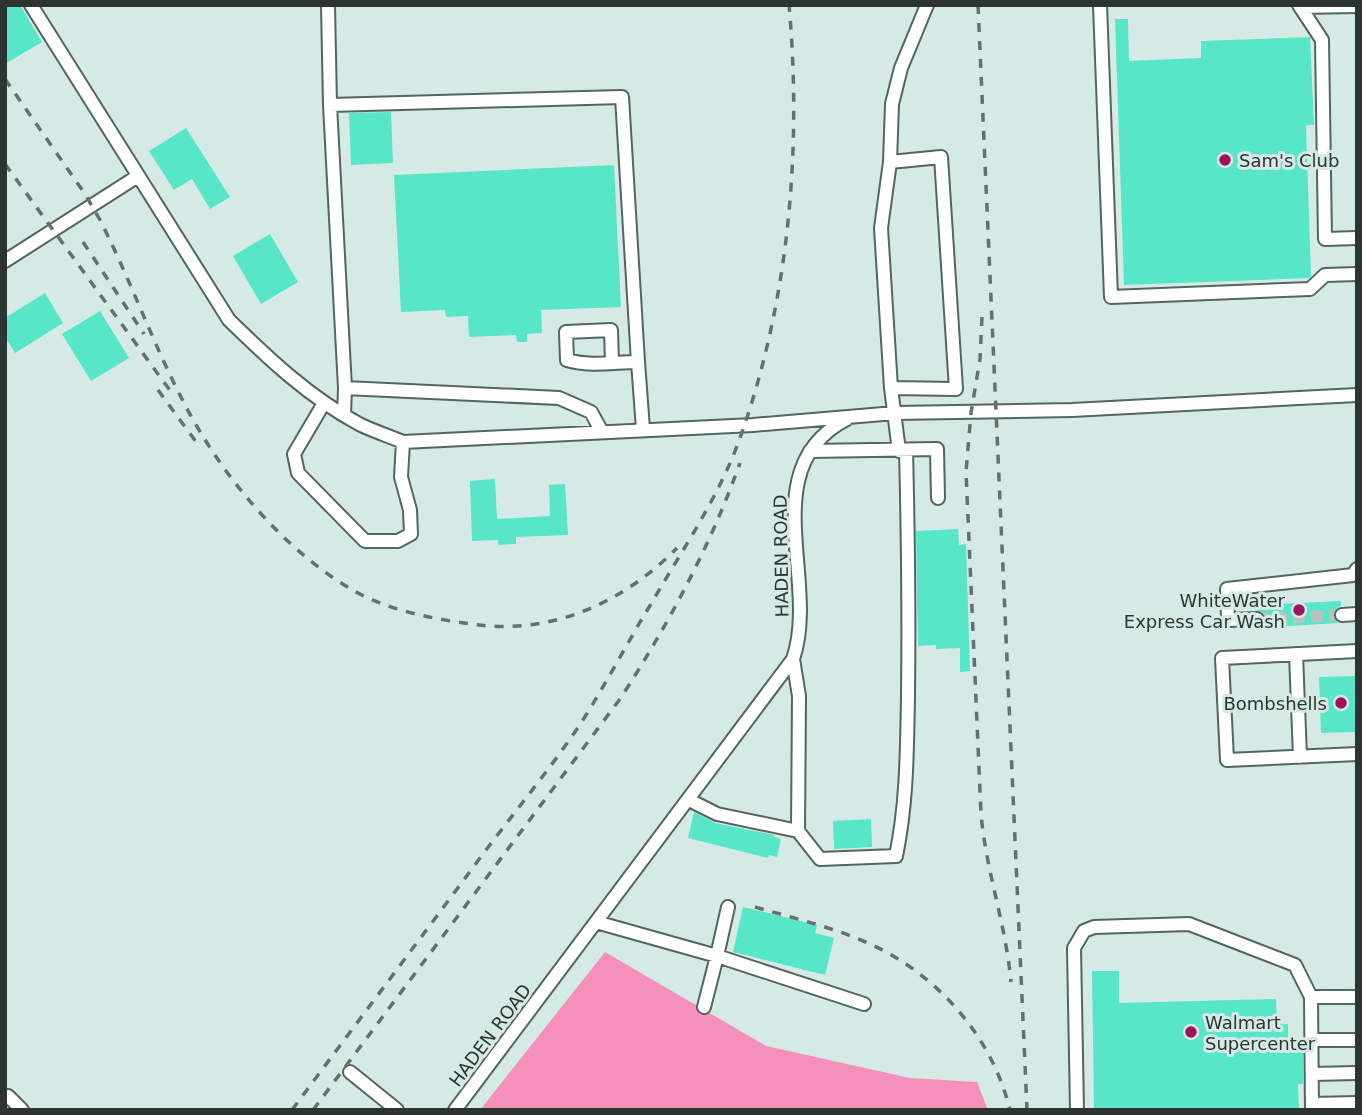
<svg xmlns="http://www.w3.org/2000/svg" width="1362" height="1115" viewBox="0 0 1362 1115" font-family="'DejaVu Sans',sans-serif">
<style>
.forest{fill:#f490ba}
.building{fill:#58e6c8}
.lines{fill:none;stroke-linecap:round;stroke-linejoin:round}
.minor-tunnel{stroke:#b3c6c1;stroke-width:12;stroke-dasharray:12 6;stroke-linecap:butt}
.minor-casing{stroke:#536560;stroke-width:16}
.minor{stroke:#fff;stroke-width:12}
.rail{stroke:#64706d;stroke-width:3.5;stroke-dasharray:9 9;stroke-linecap:butt}
.poi-dot{fill:#9e125f;stroke:#d5eae4;stroke-width:2.5}
.labels{text-anchor:middle;dominant-baseline:central;stroke-width:6;stroke-linejoin:round;paint-order:stroke}
.poi-label{font-size:18px;fill:#2d3533;stroke:#d5eae4;text-anchor:start}
.street-label{font-size:18px;fill:#2d3533;stroke:#d5eae4}
</style>
<rect width="100%" height="100%" fill="#d5eae4"/>
<path class="forest" d="M605 952 766 1046 910 1078 977 1082 988 1110H480Z"/>
<path class="building" d="M5 5H20L42 42 5 64Z
M1115 19H1128L1129 61 1201 58V41L1310 37 1314 125H1306L1311 276 1309 278 1124 285Z
M391 112 393 163 351 165 349 113Z
M186 128 230 197 210 209 192 179 174 190 149 151Z
M614 165 621 307 541 310 542 333 527 334V342H517L516 335 469 337 468 316 446 317 445 310 401 312 394 175Z
M270 234 298 282 261 304 233 256Z
M45 293 63 323 15 353 5 337V318Z
M100 311 129 358 91 381 62 334Z
M495 479 497 519 550 516 549 485 565 484 568 535 516 537V544L498 545V540L472 541 470 481Z
M958 529 959 545 966 544 970 671 960 672V648L936 649V645L918 646 916 531Z
M1341 601V606L1337 608 1333 615 1338 623 1258 628 1264 624 1266 618 1262 612 1256 610 1255 605Z
M1357 676V732L1321 733 1319 677Z
M694 812 715 823 774 835V837L781 839 777 857 769 855 768 858 688 838Z
M871 819 872 847 834 849 833 821Z
M743 907 817 925 815 933 834 938 825 975 733 952Z
M1092 971H1119V1003L1276 999 1277 1024H1288V1041L1303 1042V1084H1298L1299 1110H1094Z"/>
<g class="lines">
<path class="minor-tunnel" d="M1257 619 1342 615"/>
<defs>
<path id="minor" d="M31 5 229 320C269 359 309 397 359 424 373 431 389 436 403 442L753 425 895 413 1072 410 1357 395
M328 5 330 105 345 388 344 415
M1100 5 1111 297 1310 289 1325 275 1357 274
M1299 5 1322 40 1325 239 1357 238
M1300 7 1357 6
M330 105 622 97 638 362
M890 162 941 157 956 389 891 388
M5 261 138 176
M612 363 611 330 566 332 567 360C590 367 615 362 638 362L643 429
M345 388 559 398 591 412 602 432
M324 403 294 454 298 473 365 541H398L411 534 410 510 401 477 403 442
M810 451 937 449 938 498
M899 451 891 388 881 228 890 162 892 104 901 68 927 5
M1342 615 1357 614
M1257 619 1228 620 1227 589 1353 575 1357 569
M1357 651 1222 658 1227 760 1357 754
M1296 654 1300 757
M793 659 799 696 798 831 820 859 896 856C907 803 907 750 908 696 909 614 908 532 906 450
M689 800 717 814 798 831
M596 922 717 956 728 907
M1311 997 1312 1110
M704 1007 717 956 864 1004
M1311 1040H1357
M350 1072 397 1110
M1312 1074 1357 1073
M5 1096H8L22 1110
M1312 1104 1357 1103
M455 1110 793 659C820 581 753 467 847 419
M1077 1110 1074 948 1084 931 1094 927 1189 924 1295 965 1311 997H1357"/>
</defs>
<use href="#minor" class="minor-casing"/>
<use href="#minor" class="minor"/>
<path class="rail" d="M978 5 1027 1110
M5 79 85 194 100 220C130 279 152 341 182 399 219 473 285 553 358 593 392 611 434 619 471 624 549 636 622 604 677 548
M5 164 174 396
M83 242 144 334
M982 317 980 359 971 413 966 472 981 814C986 871 1006 925 1011 982
M158 390 199 446
M755 907C793 918 832 927 868 943 937 974 992 1036 1010 1110
M292 1110C356 1024 420 939 483 854 516 810 551 768 581 723 606 684 627 643 651 604 682 550 719 497 740 438 789 301 802 149 789 5
M313 1110 620 699C668 625 710 547 740 463"/>
</g>
<g class="poi-dot">
<circle cx="1225" cy="160" r="7"/>
<circle cx="1299" cy="610" r="7"/>
<circle cx="1341" cy="703" r="7"/>
<circle cx="1191" cy="1032" r="7"/>
</g>
<g class="labels">
<g class="poi-label">
<text x="1239" y="160">Sam's Club</text>
<text x="1285" y="600" text-anchor="end">WhiteWater<tspan x="1285" dy="21">Express Car Wash</tspan></text>
<text x="1327" y="703" text-anchor="end">Bombshells</text>
<text x="1205" y="1022">Walmart<tspan x="1205" dy="21">Supercenter</tspan></text>
</g>
<g class="street-label">
<text transform="translate(781 556) rotate(-91)">HADEN ROAD</text>
<text transform="translate(490 1035) rotate(-53)">HADEN ROAD</text>
</g>
</g>
<rect width="1362" height="1115" fill="none" stroke="#2d3533" stroke-width="14"/>
</svg>
